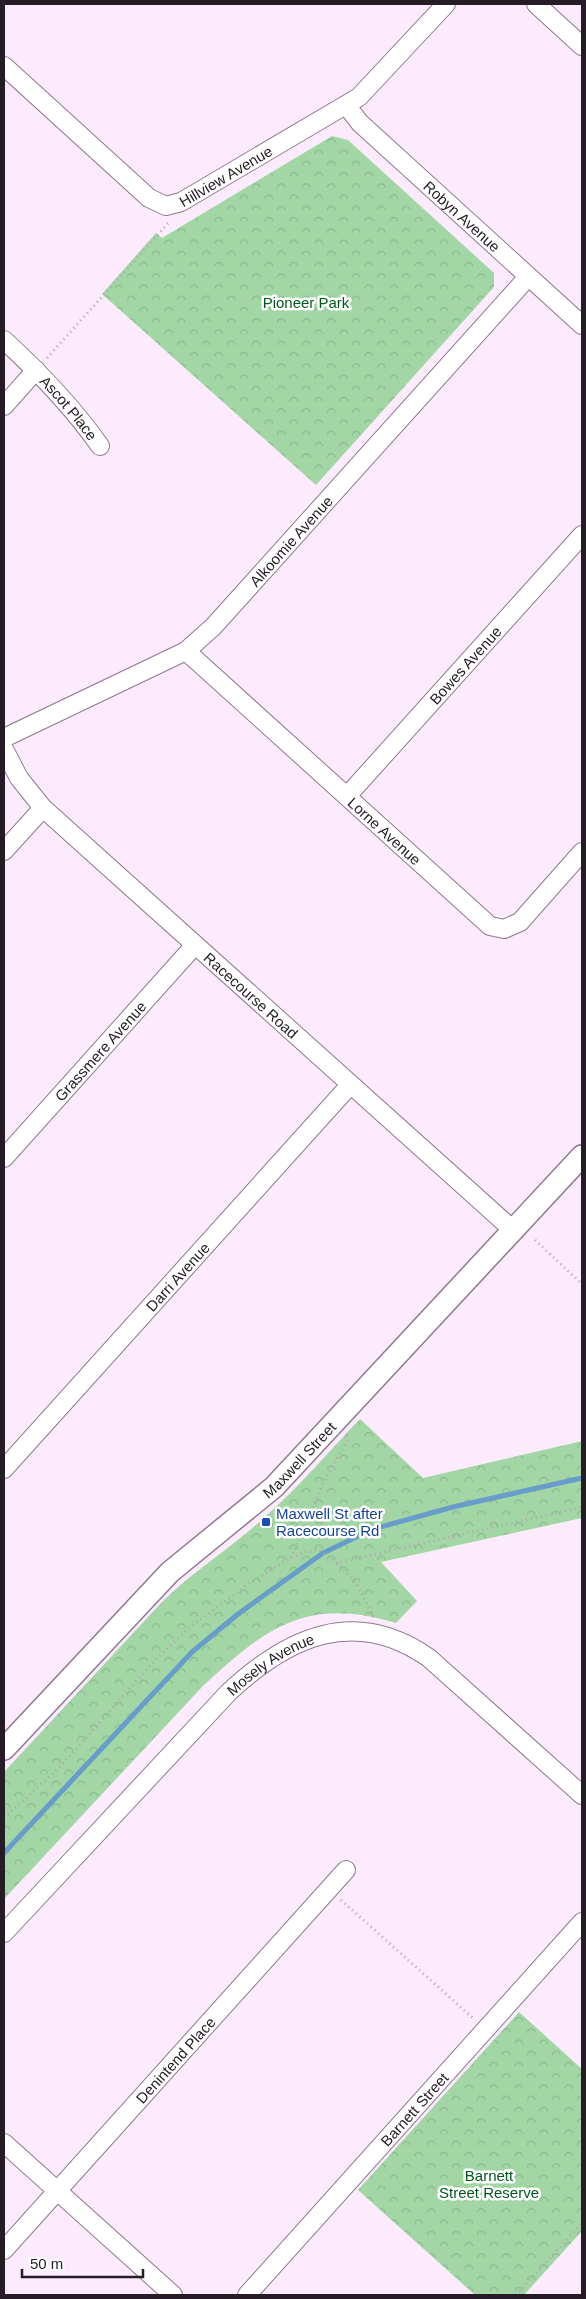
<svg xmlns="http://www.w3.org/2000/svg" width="586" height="2299" viewBox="0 0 586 2299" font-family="Helvetica,sans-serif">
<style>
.park{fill:url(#park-crowns)}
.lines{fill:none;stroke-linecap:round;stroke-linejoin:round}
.stream{stroke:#689ccb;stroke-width:5}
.minor-casing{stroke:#907891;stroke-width:20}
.major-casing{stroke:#907891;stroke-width:24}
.path{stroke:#b2a4b3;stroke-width:3;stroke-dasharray:1 4;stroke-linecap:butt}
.minor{stroke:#fff;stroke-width:18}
.major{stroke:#fff;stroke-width:21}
.transit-dot{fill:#1a4fb4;stroke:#fff;stroke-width:2}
.labels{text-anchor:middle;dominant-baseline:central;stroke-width:5;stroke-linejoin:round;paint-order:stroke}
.street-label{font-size:15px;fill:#251c26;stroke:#fff}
.park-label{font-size:15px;fill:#02581b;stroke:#fff}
.transit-label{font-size:15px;fill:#164399;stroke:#fff;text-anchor:start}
</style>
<defs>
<pattern id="park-crowns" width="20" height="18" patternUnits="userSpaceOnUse" patternTransform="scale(1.25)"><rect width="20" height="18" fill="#a2d7a5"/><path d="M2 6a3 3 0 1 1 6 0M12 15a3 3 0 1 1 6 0" fill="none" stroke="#8bb88e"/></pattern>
</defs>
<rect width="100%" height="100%" fill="#fcebfd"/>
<path class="park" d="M332 136 348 140 494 273V287L316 485 102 294 156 233 162 238Z
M360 1419 423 1478 582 1441V1518L381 1562 417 1601 396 1623C308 1596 266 1627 203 1686L4 1899V1772L161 1603C195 1569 233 1547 267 1515 300 1486 329 1451 360 1419Z
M519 2012 582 2069V2231L524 2295H475L358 2190Z"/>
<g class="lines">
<path class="stream" d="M4 1853 192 1652 238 1614 323 1553 373 1529 453 1507 582 1478"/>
<defs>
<g id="minor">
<path d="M536 4 582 46"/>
<path id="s1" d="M4 66 149 198 166 206 181 202 359 97 446 4"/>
<path id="s2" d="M346 105 360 123 582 325"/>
<path id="s3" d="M4 340C40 373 72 406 100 446"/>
<path d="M4 406 36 370"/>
<path id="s4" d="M186 651 490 926 504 929 520 922 582 852"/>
<path id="s5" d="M4 738 186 651 213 627 528 277"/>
<path id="s6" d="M4 749 19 778 43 808 513 1230"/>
<path id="s7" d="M348 795 582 535"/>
<path d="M4 851 43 808"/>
<path id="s8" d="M4 1158 195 945"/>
<path id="s9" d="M4 1469 350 1085"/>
<path id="s10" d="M4 1933 229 1692C288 1637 355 1606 429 1658L582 1795"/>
<path d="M4 2143 173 2295"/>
<path id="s11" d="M4 2250 346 1870"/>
<path id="s12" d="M247 2295 582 1922"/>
</g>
<g id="major">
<path id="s13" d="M4 1749 170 1572 274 1487 582 1156"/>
</g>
</defs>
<use href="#minor" class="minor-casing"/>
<use href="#major" class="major-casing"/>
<path class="path" d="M47 358 170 221
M535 1240 582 1284
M291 1558 325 1479 348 1439 345 1436
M337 1563 357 1584 374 1618
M4 1818 60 1767 156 1659 189 1628 250 1583 281 1563 304 1552 319 1550 337 1563 582 1507
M341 1900 474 2019
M516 2295 582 2223"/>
<use href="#minor" class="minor"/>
<use href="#major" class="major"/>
</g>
<rect class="transit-dot" x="261" y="1517" width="10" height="10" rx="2.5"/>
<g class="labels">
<g class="street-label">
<text stroke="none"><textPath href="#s1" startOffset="282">Hillview Avenue</textPath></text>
<text stroke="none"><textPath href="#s2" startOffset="161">Robyn Avenue</textPath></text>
<text stroke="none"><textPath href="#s3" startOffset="94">Ascot Place</textPath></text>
<text stroke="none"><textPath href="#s5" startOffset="354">Alkoomie Avenue</textPath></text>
<text stroke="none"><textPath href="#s7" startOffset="175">Bowes Avenue</textPath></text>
<text stroke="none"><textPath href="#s4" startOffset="268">Lorne Avenue</textPath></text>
<text stroke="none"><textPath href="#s6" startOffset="351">Racecourse Road</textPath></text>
<text stroke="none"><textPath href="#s8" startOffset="144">Grassmere Avenue</textPath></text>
<text stroke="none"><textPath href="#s9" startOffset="259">Darri Avenue</textPath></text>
<text stroke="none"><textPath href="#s13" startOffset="414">Maxwell Street</textPath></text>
<text stroke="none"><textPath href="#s10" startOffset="380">Mosely Avenue</textPath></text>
<text stroke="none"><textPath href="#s11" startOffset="256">Denintend Place</textPath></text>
<text stroke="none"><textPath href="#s12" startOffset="250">Barnett Street</textPath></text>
</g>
<g class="park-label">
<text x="306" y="302">Pioneer Park</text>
<text x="489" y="2175">Barnett<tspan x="489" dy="17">Street Reserve</tspan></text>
</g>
<g class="transit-label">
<text x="276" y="1513">Maxwell St after<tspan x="276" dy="17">Racecourse Rd</tspan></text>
</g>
</g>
<rect width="586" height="2299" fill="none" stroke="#251c26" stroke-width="10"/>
<path d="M22 2269v8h121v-8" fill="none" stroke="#251c26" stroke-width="2.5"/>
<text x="30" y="2269" font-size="15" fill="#251c26" stroke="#ffffff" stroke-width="4" paint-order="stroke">50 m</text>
</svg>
